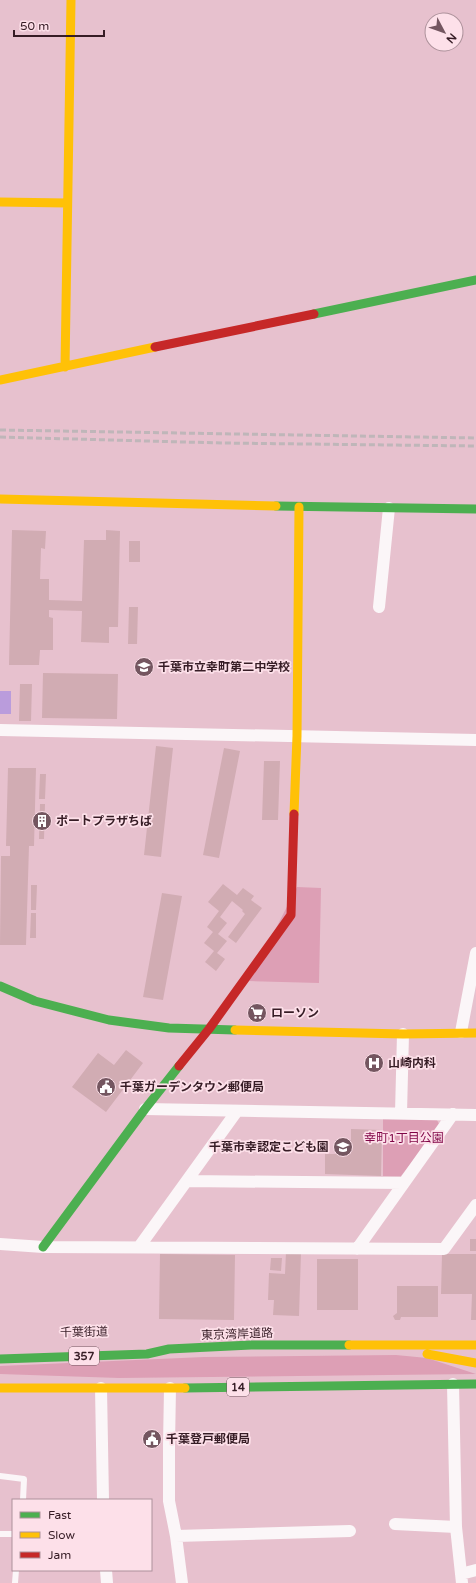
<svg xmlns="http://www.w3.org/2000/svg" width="476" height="1583" viewBox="0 0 476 1583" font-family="'Varela Round','Noto Sans JP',sans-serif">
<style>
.green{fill:#dd9fb5}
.water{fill:#ba9cdc}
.building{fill:#d1acb3}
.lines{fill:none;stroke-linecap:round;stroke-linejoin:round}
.lane{stroke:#fbf6f8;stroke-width:6}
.street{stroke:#fbf6f8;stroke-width:12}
.fast{stroke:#4caf50;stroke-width:9}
.slow{stroke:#ffc107;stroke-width:9}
.jam{stroke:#c62828;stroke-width:9}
.rail{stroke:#bfb6b9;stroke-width:3;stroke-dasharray:6 3;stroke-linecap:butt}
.labels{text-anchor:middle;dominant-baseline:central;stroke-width:3.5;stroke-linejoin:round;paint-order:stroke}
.shield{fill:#fde0e9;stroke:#725760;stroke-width:1}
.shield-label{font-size:11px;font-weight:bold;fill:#361c25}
.poi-label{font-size:12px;font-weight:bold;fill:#361c25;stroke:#fde0e9;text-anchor:start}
.park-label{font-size:12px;fill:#7f0546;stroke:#fde0e9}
.street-label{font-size:12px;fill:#361c25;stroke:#fde0e9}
</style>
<rect width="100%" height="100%" fill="#e7c1ce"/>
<path class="green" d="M297 887 321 888 319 983 249 981Z
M383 1118H436L440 1126 401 1176H383Z
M396 1355 427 1358 476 1374 119 1378 0 1374V1366L204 1357Z"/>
<path class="water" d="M0 691H11V714H0Z"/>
<path class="building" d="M12 530 46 531 45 549 41 548 40 579H49V600L82 601 84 540H106V530L120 531 118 627H109V643L81 642 82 611 49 610V617L53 618V650H40L39 665H9Z
M129 541H140V562H129Z
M129 607H138L137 644H128Z
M43 673 118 674 117 719 42 718Z
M20 684H32L31 721H19Z
M156 746 173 748 161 857 144 855Z
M224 748 240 751 219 858 203 855Z
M264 761H280L278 820H262Z
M8 768H36L34 846H29L26 945H0L1 856H10V846H6Z
M40 774H46L45 799H39Z
M40 804H45L44 839H39Z
M223 884 237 895 243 888 254 896 251 900 262 908 236 943 228 937 245 914 242 911 243 910 232 901 220 917 227 923 218 934 227 941 217 953 225 959 216 971 205 962 214 951 204 943 213 932 207 927 219 911 208 902Z
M31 885H37L36 910H31Z
M162 893 182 896 163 1000 143 997Z
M31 913H36V938H30Z
M126 1050 143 1063 106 1112 72 1087 98 1053 114 1065Z
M351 1129 382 1130 381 1176 325 1174V1154H351Z
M470 1239H476V1251H470Z
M286 1252H301L299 1316 273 1315 274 1300H268L269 1273 285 1274Z
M160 1254 235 1255 234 1320 159 1319Z
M442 1254H476V1320H471L472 1294H441Z
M271 1258H282L281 1271 270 1270Z
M317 1259H358V1310H317Z
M397 1286H438V1317H401L400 1320H395L393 1316 397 1313Z"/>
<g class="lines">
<path class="lane" d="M0 1476 24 1479 23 1500
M0 1534H13
M15 1583 16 1570"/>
<path class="street" d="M379 607 389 508
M0 730 476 740
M461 1032 476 953
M145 1109 476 1115
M401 1113 403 1034
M187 1181 403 1183
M0 1244 43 1247 444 1249 476 1205
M139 1247 237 1111
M357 1249 453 1114
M453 1384 456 1527 462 1583
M101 1388 103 1500
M170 1388 169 1445V1501L176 1536 182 1583
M395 1524 456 1527
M176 1536 350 1531
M106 1570 107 1583
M461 1574 476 1570"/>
<path class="fast" d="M314 314 476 280
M276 506 476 509
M0 986 35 1001 109 1020 169 1028 235 1030
M43 1247 145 1109 179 1066
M0 1359 147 1354 169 1349 251 1345H349
M185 1388 476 1384"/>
<path class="slow" d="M0 202 67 203
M65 367 71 0
M0 380 155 347
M0 499 276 506
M294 814 297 736 299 507
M235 1030 403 1034 476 1033
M349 1345H476
M427 1354 476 1363
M0 1388H185"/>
<path class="jam" d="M155 347 314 314
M179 1066 209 1029 291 915 294 814"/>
<path class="rail" d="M0 430 476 438
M0 437 221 443 476 446"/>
</g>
<defs>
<symbol id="school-disc" viewBox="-11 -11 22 22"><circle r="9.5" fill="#745660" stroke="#fde0e9"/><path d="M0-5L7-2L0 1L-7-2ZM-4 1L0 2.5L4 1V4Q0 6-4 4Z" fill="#fff"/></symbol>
<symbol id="building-disc" viewBox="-11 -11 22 22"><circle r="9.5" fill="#745660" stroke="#fde0e9"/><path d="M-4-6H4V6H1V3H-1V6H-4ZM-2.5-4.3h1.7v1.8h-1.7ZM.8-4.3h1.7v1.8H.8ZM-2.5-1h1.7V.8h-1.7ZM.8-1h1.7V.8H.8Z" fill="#fff"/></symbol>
<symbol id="supermarket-disc" viewBox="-11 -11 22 22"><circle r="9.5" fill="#745660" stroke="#fde0e9"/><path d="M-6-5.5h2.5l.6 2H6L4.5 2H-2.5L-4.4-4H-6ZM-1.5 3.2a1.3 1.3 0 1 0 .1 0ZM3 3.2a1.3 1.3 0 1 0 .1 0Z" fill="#fff"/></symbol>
<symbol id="hospital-disc" viewBox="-11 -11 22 22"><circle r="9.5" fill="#745660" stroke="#fde0e9"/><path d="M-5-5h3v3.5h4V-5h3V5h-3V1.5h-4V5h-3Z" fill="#fff"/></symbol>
<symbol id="civic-disc" viewBox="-11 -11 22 22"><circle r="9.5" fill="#745660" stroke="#fde0e9"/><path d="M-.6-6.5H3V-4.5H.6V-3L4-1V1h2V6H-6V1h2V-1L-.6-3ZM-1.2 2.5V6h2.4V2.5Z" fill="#fff"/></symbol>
</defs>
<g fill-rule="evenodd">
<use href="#school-disc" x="133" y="656" width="22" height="22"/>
<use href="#building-disc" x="31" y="810" width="22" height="22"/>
<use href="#supermarket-disc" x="246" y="1002" width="22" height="22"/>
<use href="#hospital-disc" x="363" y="1052" width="22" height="22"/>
<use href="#civic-disc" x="95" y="1076" width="22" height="22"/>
<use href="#school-disc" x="332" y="1136" width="22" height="22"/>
<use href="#civic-disc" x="141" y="1428" width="22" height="22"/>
</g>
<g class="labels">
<g class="shield">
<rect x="69" y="1347" width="30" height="18" rx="3"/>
<rect x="227" y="1378" width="22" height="18" rx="3"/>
</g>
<g class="shield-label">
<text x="84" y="1356">357</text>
<text x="238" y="1387">14</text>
</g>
<g class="poi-label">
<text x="158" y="667">千葉市立幸町第二中学校</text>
<text x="56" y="821">ポートプラザちば</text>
<text x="271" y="1013">ローソン</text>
<text x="388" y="1063">山崎内科</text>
<text x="120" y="1087">千葉ガーデンタウン郵便局</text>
<text x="329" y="1147" text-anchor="end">千葉市幸認定こども園</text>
<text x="166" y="1439">千葉登戸郵便局</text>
</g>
<g class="park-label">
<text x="404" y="1138">幸町1丁目公園</text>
</g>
<g class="street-label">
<text transform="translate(84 1332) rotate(-1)">千葉街道</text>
<text transform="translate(237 1334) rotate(-2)">東京湾岸道路</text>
</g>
</g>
<rect x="12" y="1499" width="140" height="72" fill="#fde0e9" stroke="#ad929b"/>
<rect x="20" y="1512" width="20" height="6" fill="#4caf50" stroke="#ad929b"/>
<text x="48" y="1519" font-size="12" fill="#361c25">Fast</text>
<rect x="20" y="1532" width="20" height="6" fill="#ffc107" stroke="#ad929b"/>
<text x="48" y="1539" font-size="12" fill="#361c25">Slow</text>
<rect x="20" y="1552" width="20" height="6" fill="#c62828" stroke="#ad929b"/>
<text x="48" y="1559" font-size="12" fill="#361c25">Jam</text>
<g transform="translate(444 32) rotate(131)"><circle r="19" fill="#fde0e9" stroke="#ad929b"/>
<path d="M0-3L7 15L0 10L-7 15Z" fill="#745660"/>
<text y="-6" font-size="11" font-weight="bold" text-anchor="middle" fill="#361c25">N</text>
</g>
<path d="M14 30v6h90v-6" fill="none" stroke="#361c25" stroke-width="2"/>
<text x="20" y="30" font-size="12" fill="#361c25" stroke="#fde0e9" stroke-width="3" paint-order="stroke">50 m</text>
</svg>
